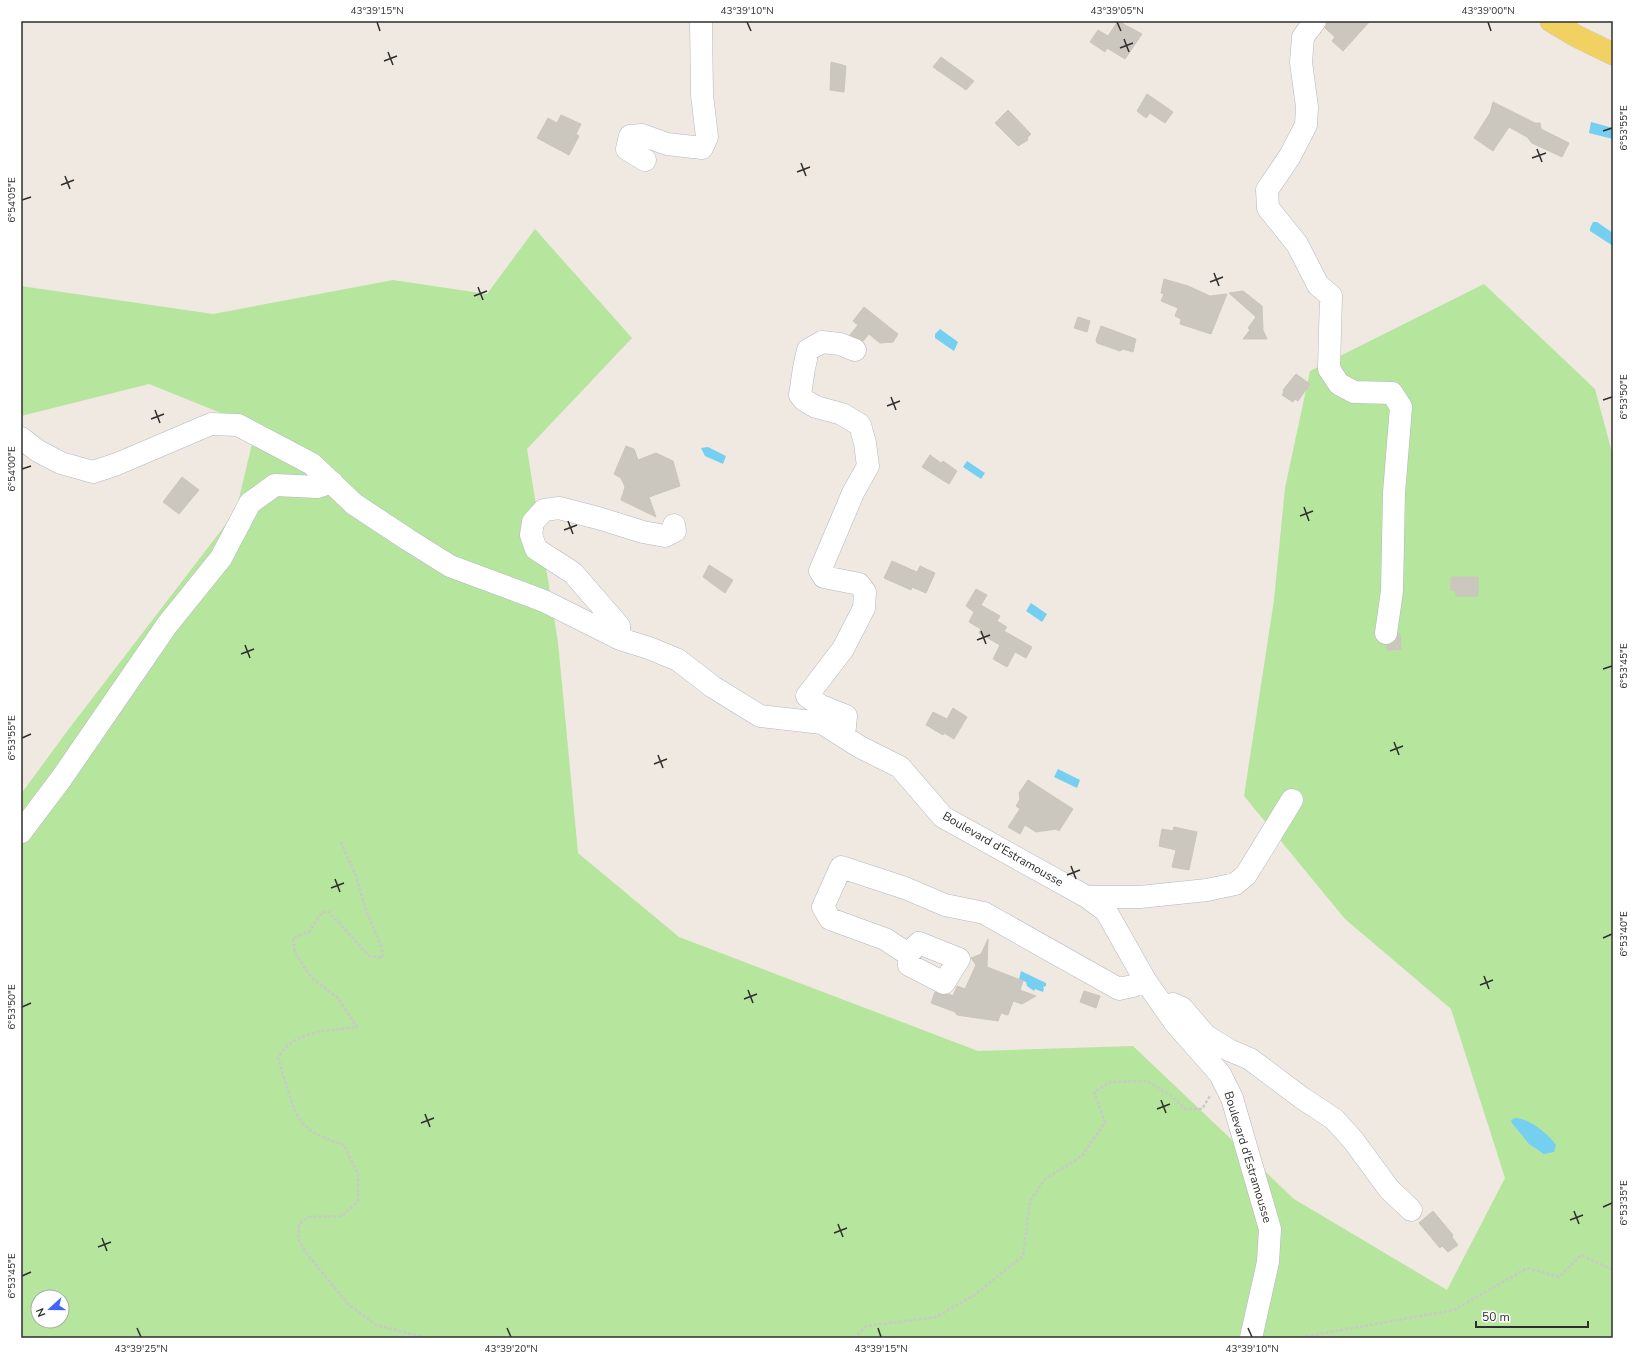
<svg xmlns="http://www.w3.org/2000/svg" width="1634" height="1359" viewBox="0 0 1634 1359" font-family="'Nunito Sans',sans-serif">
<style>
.green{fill:#b6e59e;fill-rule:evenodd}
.water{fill:#75cff0}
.building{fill:#cbc7bf;stroke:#cbc5ba}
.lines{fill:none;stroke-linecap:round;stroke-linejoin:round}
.minor-casing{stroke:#b4b7c1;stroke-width:23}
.major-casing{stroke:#c9c9c9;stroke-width:23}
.path{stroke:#c9c9c9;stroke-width:2.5;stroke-dasharray:3 2;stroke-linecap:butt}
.minor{stroke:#fff;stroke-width:22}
.major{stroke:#f2d163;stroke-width:22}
.ticks{fill:none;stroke:#2e2e2e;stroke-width:1.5}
.labels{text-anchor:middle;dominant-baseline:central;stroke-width:3;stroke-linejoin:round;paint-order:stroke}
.street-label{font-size:12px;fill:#2e2e2e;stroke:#fff}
.neatline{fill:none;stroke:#2e2e2e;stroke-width:1.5}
.ticks-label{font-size:10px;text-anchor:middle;fill:#2e2e2e}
</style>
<rect width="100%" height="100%" fill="#efe9e1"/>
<path class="green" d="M535 229 632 338 527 449 558 642 578 853 679 937 978 1051 1133 1046 1294 1199 1447 1290 1505 1178 1451 1009 1345 919 1244 796 1274 600 1285 488 1310 371 1484 284 1595 389 1613 456V1338H21V794L68 730 236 511 256 427 149 384 21 416V286L213 314 393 280 487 294ZM38 1297H62V1321H38Z"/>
<path class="water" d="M1591 122 1613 128V139L1589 133Z
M1593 222H1597L1613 233V246L1590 231V228Z
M940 329 958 342 954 351 935 338V334Z
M708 447 726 456 723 464 705 456 701 448Z
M967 461 985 473 981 479 963 467Z
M1031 603 1047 614 1042 622 1026 611Z
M1058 769 1080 780 1077 788 1054 777Z
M1021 971 1046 983V986L1043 987 1044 989 1043 992 1035 989 1034 991 1027 986 1026 982 1019 979Z
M1515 1118C1527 1117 1550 1135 1556 1145L1554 1152 1544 1154 1529 1144 1512 1123 1511 1120Z"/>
<path class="building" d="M1118 21 1142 34 1125 59 1107 48 1105 52 1090 42 1098 30 1108 36Z
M1327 21H1370L1343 51 1332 41 1335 37 1325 28Z
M941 57 974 81 966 90 933 67Z
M831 62 846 66 844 92 830 90Z
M1147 94 1173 112 1165 123 1150 113 1146 118 1137 111Z
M1493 102 1535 123H1540L1541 129 1569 143 1562 157 1532 143 1527 137 1509 127 1493 151 1474 138 1490 113Z
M1008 110 1031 134 1027 138 1028 140 1018 146 995 123Z
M561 115 581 124 576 134 579 136 569 155 537 138 548 118 557 123Z
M1164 279 1188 286 1210 296 1227 294 1211 334 1180 324 1181 319 1175 316 1178 308 1161 301 1164 294 1161 293Z
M1243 291 1262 306 1263 330 1267 339H1243L1250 330 1248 328 1256 317 1229 293Z
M864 307 898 334 893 342 880 343 869 334 863 341 850 335 858 325 853 321Z
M1078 317 1090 321 1087 332 1074 328Z
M1101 326 1136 339 1133 352 1123 349 1120 351 1097 343 1096 340Z
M1296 374 1310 384 1298 401 1295 399 1293 402 1282 395 1284 392 1283 390Z
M626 446 634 449 638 460 656 453 673 461 680 486 649 497 656 517 621 500 625 487 621 478 614 474Z
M930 455 941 463 943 461 957 471 949 484 922 467Z
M182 477 199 490 179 514 163 502Z
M892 561 917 572 920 566 935 573 926 593 912 587 911 590 884 578Z
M709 565 733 580 725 593 703 577Z
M1451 577H1478V596H1456V591L1451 590Z
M976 589 987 595 981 605 1000 616 997 621 1007 627 1004 631 1032 647 1026 658 1015 652 1007 667 993 659 1000 645 979 633 981 629 969 622 974 612 966 606Z
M1398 634H1400L1401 649 1387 650V645L1396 641Z
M953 708 967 717 954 739 944 733 943 735 926 725 933 712 947 719Z
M1028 780 1073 809 1059 831 1056 829 1036 832 1025 825 1020 834 1008 827 1020 809 1016 806 1020 799 1019 793Z
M1174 827 1197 832 1189 870 1172 867 1176 850 1159 846 1162 829 1173 831Z
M988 939 987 967 1023 981 1020 990 1036 996 1022 1004 1013 1001 1008 1015 1001 1013 998 1021 957 1015 955 1012 931 1003 935 992 944 995 949 994 953 996 957 986 965 989 976 965 971 958 981 954Z
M1084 991 1100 996 1096 1008 1080 1002Z
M1433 1211 1453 1235 1452 1237 1458 1245 1448 1252 1442 1246 1440 1248 1419 1223Z"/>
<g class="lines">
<defs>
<path id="minor" d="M1315 21 1303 37 1301 62 1307 107 1306 125 1290 156 1267 190 1268 208 1297 244 1318 285 1331 296 1329 369 1339 384 1354 392 1392 393 1401 407 1394 493 1392 591 1386 633
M645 160 627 149 630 136 642 135 667 144 702 148 707 137 702 95 701 21
M21 438 38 451 61 463 93 472 117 464 211 424 238 425 312 464 354 504 407 539 450 566 544 601 620 639 649 648 678 660 713 687 760 716 822 723 860 747 900 767 943 817 1087 897 1106 911 1145 980 1175 1023 1220 1074 1232 1098 1270 1229 1268 1262 1251 1338
M620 639 619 626 573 573 536 549 531 535 533 522 544 510 559 508 598 518 643 532 665 536 675 531 674 525
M844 736 846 716 821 706 807 696 843 649 864 608 865 592 859 584 824 577 820 571 853 493 868 466 865 443 860 425 842 414 816 407 804 400 800 395 804 368 808 350 822 342 840 344 855 350
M21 832 61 779 167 625 221 558 250 503 275 485 317 487 332 482
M1087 897H1140L1207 890 1235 884 1246 875 1292 800
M908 954 919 943 959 959 944 983 909 965 908 954 885 939 830 919 823 907 841 867 905 888 945 905 984 913 1119 989 1133 986 1145 980
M1163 1006 1173 1004 1182 1008 1206 1036 1229 1050 1250 1059 1302 1098 1334 1119 1353 1140 1389 1189 1411 1210"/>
<path id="major" d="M1551 21 1576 36 1613 54"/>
</defs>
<use href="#minor" class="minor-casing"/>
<use href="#major" class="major-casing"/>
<path class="path" d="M341 842 356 876 366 910 382 948V958L369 956 329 912H322L309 932 293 938 295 953 312 978 338 998 357 1027C330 1031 292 1030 278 1058 284 1076 291 1107 301 1121 310 1134 330 1140 344 1145L358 1174V1201L342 1216 309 1217 299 1224 298 1239 307 1254 348 1304 376 1325 427 1338
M854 1338 866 1326 936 1317 973 1296 1023 1256 1030 1201 1045 1179 1082 1156 1105 1122 1094 1092 1110 1082 1147 1081 1173 1097 1185 1109H1202L1210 1096
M1296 1338 1454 1310 1527 1268 1559 1277 1581 1255 1613 1270"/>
<use href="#minor" class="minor"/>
<use href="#major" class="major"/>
</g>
<path class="ticks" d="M377 22 380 31M747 22 751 31M1117 22 1121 31M1488 22 1491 31M1124 39 1129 52M1120 48 1133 43M388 52 393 65M384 61 397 56M1603 131 1612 128M1537 149 1542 162M1532 158 1546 153M801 163 806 176M797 172 810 167M65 176 70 189M61 185 74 180M22 200 31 197M1214 273 1219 286M1210 282 1223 277M478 287 483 300M474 296 487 291M891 397 896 410M1603 400 1612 397M887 406 900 401M155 410 160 423M151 419 164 414M22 469 31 466M1304 507 1309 521M1300 516 1313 511M568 521 573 534M564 530 577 525M981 631 986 644M977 640 990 635M245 645 250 658M241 654 254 649M1603 669 1612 666M22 738 31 734M1394 742 1399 755M1390 751 1403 746M658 755 663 768M654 764 667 759M1071 866 1076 879M1067 875 1080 870M335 879 340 892M331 888 344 883M1603 938 1612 934M1484 976 1489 989M1480 985 1493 980M748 990 753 1003M744 999 757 994M22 1007 31 1003M1161 1100 1166 1113M1157 1109 1170 1104M425 1114 430 1127M421 1123 434 1118M1603 1207 1612 1203M1574 1211 1579 1224M1570 1220 1583 1215M838 1224 843 1237M834 1233 847 1228M102 1238 107 1251M98 1247 111 1242M22 1276 31 1272M137 1328 141 1337M507 1328 511 1337M878 1328 881 1337M1248 1328 1252 1337"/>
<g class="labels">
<g class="street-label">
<text transform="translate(1003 849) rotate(30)">Boulevard d'Estramousse</text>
<text transform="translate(1248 1157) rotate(73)">Boulevard d'Estramousse</text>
</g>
</g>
<rect width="1634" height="1359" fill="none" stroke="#ffffff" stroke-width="44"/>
<g transform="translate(50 1309) rotate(249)"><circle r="19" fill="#ffffff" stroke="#ababab"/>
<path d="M0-3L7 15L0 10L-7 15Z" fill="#4264fb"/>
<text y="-6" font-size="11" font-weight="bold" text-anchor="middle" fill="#2e2e2e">N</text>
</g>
<path d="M1476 1321v6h112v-6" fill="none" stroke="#2e2e2e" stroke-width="2"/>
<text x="1482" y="1321" font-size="12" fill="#2e2e2e" stroke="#ffffff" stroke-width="3" paint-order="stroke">50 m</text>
<rect x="22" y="22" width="1590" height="1315" class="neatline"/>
<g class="ticks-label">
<text x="377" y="14">43°39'15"N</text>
<text x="747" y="14">43°39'10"N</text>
<text x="1117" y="14">43°39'05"N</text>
<text x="1488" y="14">43°39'00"N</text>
<text transform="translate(1623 128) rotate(-90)" y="4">6°53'55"E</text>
<text transform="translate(11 200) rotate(-90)" y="4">6°54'05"E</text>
<text transform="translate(1623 397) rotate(-90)" y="4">6°53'50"E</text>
<text transform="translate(11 469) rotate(-90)" y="4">6°54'00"E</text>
<text transform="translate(1623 666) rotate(-90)" y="4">6°53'45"E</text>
<text transform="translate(11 738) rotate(-90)" y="4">6°53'55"E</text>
<text transform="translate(1623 934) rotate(-90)" y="4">6°53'40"E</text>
<text transform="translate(11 1007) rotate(-90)" y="4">6°53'50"E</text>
<text transform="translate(1623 1203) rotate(-90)" y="4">6°53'35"E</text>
<text transform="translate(11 1276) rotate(-90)" y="4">6°53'45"E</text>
<text x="141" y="1352">43°39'25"N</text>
<text x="511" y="1352">43°39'20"N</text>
<text x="881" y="1352">43°39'15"N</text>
<text x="1252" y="1352">43°39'10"N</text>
</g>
</svg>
